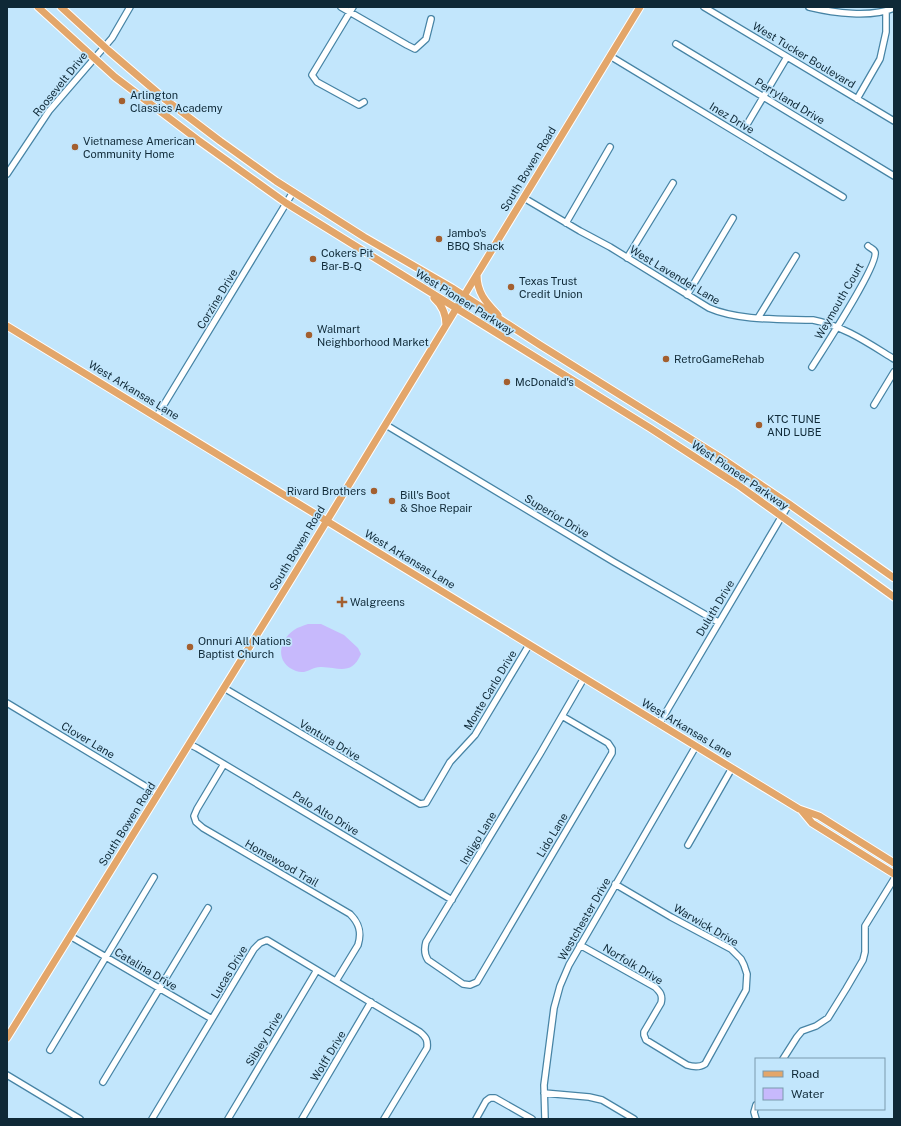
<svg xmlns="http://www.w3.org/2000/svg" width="901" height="1126" viewBox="0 0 901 1126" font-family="'Public Sans',sans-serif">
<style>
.water{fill:#c7b9fc}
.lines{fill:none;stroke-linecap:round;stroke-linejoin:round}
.minor-casing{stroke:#4784a5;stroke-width:8}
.major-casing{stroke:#fff;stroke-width:9}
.minor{stroke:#fff;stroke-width:5.5}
.major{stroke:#e3a66a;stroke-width:7}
.poi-dot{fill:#a35f2f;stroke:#c2e6fc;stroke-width:1.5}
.labels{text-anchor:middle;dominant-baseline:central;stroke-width:3.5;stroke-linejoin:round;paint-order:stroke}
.street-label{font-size:11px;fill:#0f2937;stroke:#c2e6fc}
.poi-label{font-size:11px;fill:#0f2937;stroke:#c2e6fc;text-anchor:start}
</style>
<rect width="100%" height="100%" fill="#c2e6fc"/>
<path class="water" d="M308 624H321L344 635 358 648 361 654C352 675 340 668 322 667 312 666 307 675 296 671 275 663 278 641 294 630 298 627 303 626 308 624Z"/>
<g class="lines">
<defs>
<path id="minor" d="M341 7 407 45 415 49 426 39 431 19
M353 7 312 75 317 82 359 105 364 102
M704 7 894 121
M809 7C834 13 871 18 894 8
M676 44 894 176
M610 56 843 197
M857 99 880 59 886 32V11
M746 126 787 57
M7 174 49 111 112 38 130 7
M524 198 580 231 610 247 709 308C739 321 781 319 813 320 844 326 868 343 894 359
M566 223 610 147
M627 258 673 183
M687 295 733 218
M758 318 796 256
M812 367C822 351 879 264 875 252 874 249 870 248 868 246
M874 405 894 372
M157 416 293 192
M386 425 614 562 718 622
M224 688 420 804 426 803 450 762 475 735 529 645
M7 703 158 794
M562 716 608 743 612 749V753L477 982 470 985 463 984 428 960C424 954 424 949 426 942L540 754 584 678
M659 724 789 504
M189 744 197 748 452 900
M224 764 197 809 194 816 196 822 203 828 350 914C359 923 362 932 358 945L336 981
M688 845 732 768
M70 936 212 1019
M580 945 655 987C660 992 663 995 661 1003L644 1032V1035L646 1040 687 1065C693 1067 699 1068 705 1064L746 990 747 974 744 965 741 959 731 949 671 917 615 884
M50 1050 154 877
M783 1059 797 1037 802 1031 816 1026 828 1018 846 989 863 960 865 952V926L894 879
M7 1075 80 1119
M103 1082 208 908
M544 1093 589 1097 602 1100 634 1119
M152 1119 254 949 260 943 267 940 420 1032C426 1037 428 1040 427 1048L384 1119
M228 1119 317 970
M302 1119 371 1002
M476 1119 486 1101 490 1098H495L532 1119
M545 1119 544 1085 554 1008 560 986 569 965 696 746
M756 1119 754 1112 756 1105"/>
<path id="major" d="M38 7 115 77 198 140 286 203 650 428 738 485 894 597
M61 7 109 51 166 100 220 141 276 181 364 237 452 288 540 345 718 456 789 504 894 578
M477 275C477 293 486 302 498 315
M434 298C442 305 446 315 446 325
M7 326 799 809 819 816 894 863
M802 811 812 823 894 874
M7 1038 292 578 640 7"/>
</defs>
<use href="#minor" class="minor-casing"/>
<use href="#major" class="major-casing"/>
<use href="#minor" class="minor"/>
<use href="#major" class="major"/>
</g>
<g class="poi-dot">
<circle cx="122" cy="101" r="4"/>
<circle cx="75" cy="147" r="4"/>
<circle cx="439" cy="239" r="4"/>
<circle cx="313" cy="259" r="4"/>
<circle cx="511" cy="287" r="4"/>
<circle cx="309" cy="335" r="4"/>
<circle cx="666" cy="359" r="4"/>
<circle cx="507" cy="382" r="4"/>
<circle cx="759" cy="425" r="4"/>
<circle cx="374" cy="491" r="4"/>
<circle cx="392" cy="501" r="4"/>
<path d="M340 596h4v4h4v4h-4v4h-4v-4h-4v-4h4z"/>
<circle cx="190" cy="647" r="4"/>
</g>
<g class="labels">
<g class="street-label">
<text transform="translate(804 55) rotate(31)">West Tucker Boulevard</text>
<text transform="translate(60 84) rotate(-51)">Roosevelt Drive</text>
<text transform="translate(790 101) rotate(31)">Perryland Drive</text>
<text transform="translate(732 118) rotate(31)">Inez Drive</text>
<text transform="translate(528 169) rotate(-59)">South Bowen Road</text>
<text transform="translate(675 275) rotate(31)">West Lavender Lane</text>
<text transform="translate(217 299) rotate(-59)">Corzine Drive</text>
<text transform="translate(839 301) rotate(-60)">Weymouth Court</text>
<text transform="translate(465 302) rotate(32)">West Pioneer Parkway</text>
<text transform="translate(134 390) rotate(31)">West Arkansas Lane</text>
<text transform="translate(740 475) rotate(34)">West Pioneer Parkway</text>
<text transform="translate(557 516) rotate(31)">Superior Drive</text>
<text transform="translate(297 548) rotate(-59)">South Bowen Road</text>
<text transform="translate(410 559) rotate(31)">West Arkansas Lane</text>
<text transform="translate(715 608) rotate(-59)">Duluth Drive</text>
<text transform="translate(490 690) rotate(-59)">Monte Carlo Drive</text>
<text transform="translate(687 728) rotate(31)">West Arkansas Lane</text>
<text transform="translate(88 740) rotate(31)">Clover Lane</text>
<text transform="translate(330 740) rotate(31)">Ventura Drive</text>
<text transform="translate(326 813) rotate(31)">Palo Alto Drive</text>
<text transform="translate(127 824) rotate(-58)">South Bowen Road</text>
<text transform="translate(552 835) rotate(-59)">Lido Lane</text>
<text transform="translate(478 838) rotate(-59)">Indigo Lane</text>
<text transform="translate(282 863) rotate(30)">Homewood Trail</text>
<text transform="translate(584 919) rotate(-60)">Westchester Drive</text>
<text transform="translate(706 925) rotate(30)">Warwick Drive</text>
<text transform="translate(633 964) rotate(31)">Norfolk Drive</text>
<text transform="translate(146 969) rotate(31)">Catalina Drive</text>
<text transform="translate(229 972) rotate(-59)">Lucas Drive</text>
<text transform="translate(264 1039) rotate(-59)">Sibley Drive</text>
<text transform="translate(328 1056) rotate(-59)">Wolff Drive</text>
</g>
<g class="poi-label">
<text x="130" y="95">Arlington<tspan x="130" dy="13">Classics Academy</tspan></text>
<text x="83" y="141">Vietnamese American<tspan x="83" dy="13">Community Home</tspan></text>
<text x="447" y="233">Jambo's<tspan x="447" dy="13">BBQ Shack</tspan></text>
<text x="321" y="253">Cokers Pit<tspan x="321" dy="13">Bar-B-Q</tspan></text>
<text x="519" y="281">Texas Trust<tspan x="519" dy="13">Credit Union</tspan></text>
<text x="317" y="329">Walmart<tspan x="317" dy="13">Neighborhood Market</tspan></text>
<text x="674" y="359">RetroGameRehab</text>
<text x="515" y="382">McDonald's</text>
<text x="767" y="419">KTC TUNE<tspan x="767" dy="13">AND LUBE</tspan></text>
<text x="366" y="491" text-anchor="end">Rivard Brothers</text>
<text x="400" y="495">Bill's Boot<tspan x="400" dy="13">&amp; Shoe Repair</tspan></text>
<text x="350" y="602">Walgreens</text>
<text x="198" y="641">Onnuri All Nations<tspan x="198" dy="13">Baptist Church</tspan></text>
</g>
</g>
<rect width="901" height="1126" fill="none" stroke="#0f2937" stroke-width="16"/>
<rect x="755" y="1058" width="130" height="52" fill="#c2e6fc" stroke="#7a9aad"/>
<rect x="763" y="1071" width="20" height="6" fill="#e3a66a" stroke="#7a9aad"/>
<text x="791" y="1078" font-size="12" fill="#0f2937">Road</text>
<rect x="763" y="1088" width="20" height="12" fill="#c7b9fc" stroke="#7a9aad"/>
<text x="791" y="1098" font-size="12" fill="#0f2937">Water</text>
</svg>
